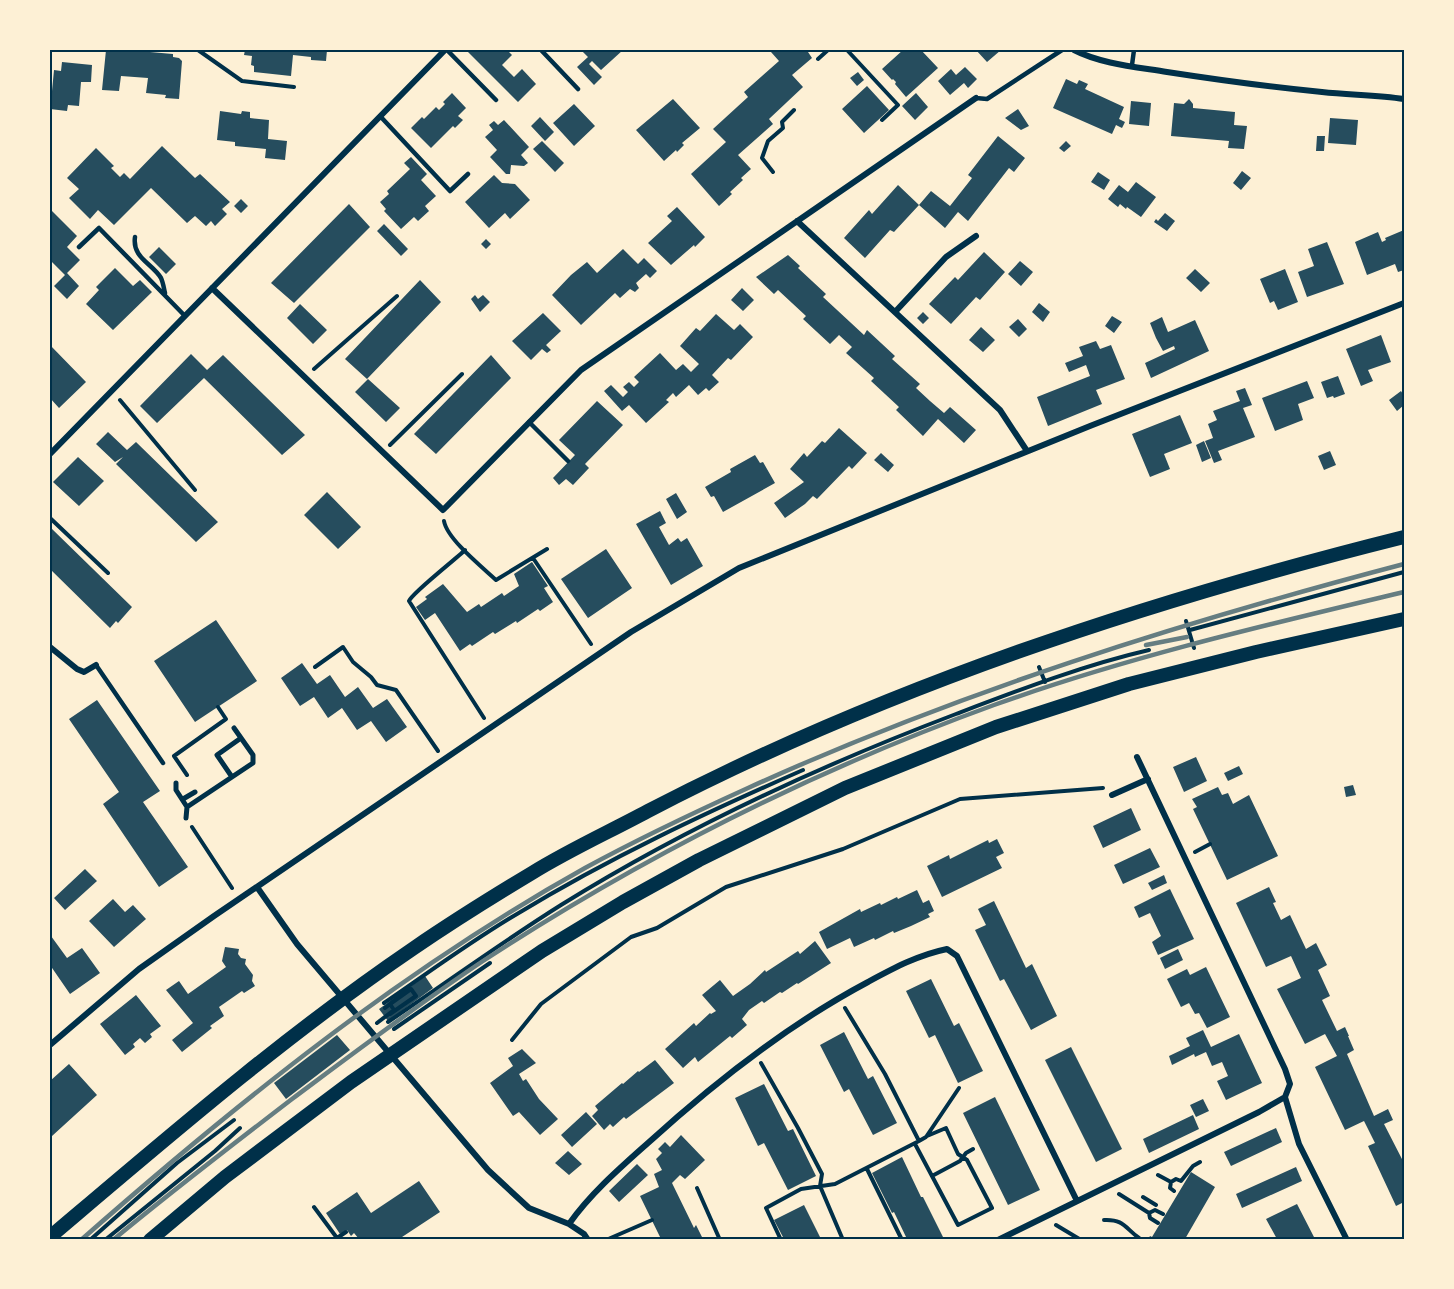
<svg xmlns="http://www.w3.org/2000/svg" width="1454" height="1289" viewBox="0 0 1454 1289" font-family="'Varela Round',sans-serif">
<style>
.building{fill:#264d5e}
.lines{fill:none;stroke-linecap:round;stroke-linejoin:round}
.path{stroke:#003049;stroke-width:4}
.service{stroke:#003049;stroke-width:4.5}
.pedestrian{stroke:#003049;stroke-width:5}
.minor{stroke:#003049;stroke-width:6}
.trunk{stroke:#003049;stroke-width:14}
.rail{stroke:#657d81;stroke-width:4.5}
.neatline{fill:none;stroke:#003049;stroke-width:2}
</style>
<rect width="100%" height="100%" fill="#fdf0d5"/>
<path class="building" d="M106 50H150V52L173 54V57L179 58 182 61 179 99 165 98 166 95 146 93 148 78 121 76 119 91 102 90Z
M245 50H327L326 61 311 60V57L293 55 291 76 254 72V66L251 65 252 56 244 55Z
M466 50H507L512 55 502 65 514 77 522 69 536 84 518 102Z
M581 50H623L601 70 592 61 589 64 602 77 594 85 577 67 588 57Z
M775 50H810L808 52 812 58 792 75 803 87 769 119 773 124 738 155 751 169 741 178 743 180 730 192 732 194 719 206 691 174 726 142 713 129 748 97 744 92 779 61 771 52Z
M903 50H921L938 68 906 97 895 84 896 82 893 79 892 80 882 69Z
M976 50H1001L987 62Z
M62 62 92 65 91 82H81L79 106 68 105 67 111 50 109V91H52L54 70 61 71Z
M965 67 977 79 968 88 964 83 950 95 938 81 951 69 956 75Z
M858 72 864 80 857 86 850 78Z
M1066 79 1077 84 1079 80 1088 84 1085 89 1124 107 1119 119 1125 122 1122 128 1116 125 1112 134 1053 108Z
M867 86 889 110 864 133 842 109Z
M452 93 466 108 458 116 463 120 455 128 453 126 431 148 411 128 422 117 424 119 436 107 439 110 445 104 443 102Z
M916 93 928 107 915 120 902 106Z
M673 99 700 128 682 143 684 145 677 152 676 150 664 161 636 130Z
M1189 99 1193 104V108L1235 112 1234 125 1247 126 1244 149 1228 148 1229 141 1171 136 1174 103 1184 104Z
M1131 101 1151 103 1149 126 1129 124Z
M574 104 595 126 574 146 553 123Z
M1018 109 1029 126 1021 130 1005 118Z
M220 111 241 114 242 111 250 112V118L269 120 268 139 287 141 285 160 265 158 266 149 235 146V142L217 140Z
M540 117 554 132 545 141 531 126Z
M1330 118 1358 120 1356 145 1328 143Z
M504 120 529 147 521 155 528 163 524 166 511 165 510 174H506L490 157 497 150 485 137 493 130 489 125 494 121 498 125Z
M998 136 1025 158 1014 172 1009 168 968 221 958 212 945 228 919 205 931 191 950 206 972 178 968 175Z
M1317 136H1325L1324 151H1316Z
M542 141 564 163 555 172 533 149Z
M1066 141 1071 146 1064 152 1059 148Z
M162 146 195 178 200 174 230 202 222 209 227 214 215 226 211 221 206 226 195 216 187 223 151 188 114 225 98 210 90 219 69 198 79 189 67 178 96 148 114 166 111 168 120 177 124 173 130 179Z
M411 157 427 174 421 180 436 196 425 206 429 211 418 221 414 217 401 229 384 211 386 209 380 202 389 194 387 191 410 169 404 163Z
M1242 171 1251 178 1241 190 1233 183Z
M1098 172 1110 180 1104 190 1091 182Z
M494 175 502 183 515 184 530 200 510 219 505 213 489 228 465 202Z
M1136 182 1156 197 1141 217 1127 207 1126 209 1120 204 1118 207 1108 199 1119 185 1128 192Z
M898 185 919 205 894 232 890 230 865 258 844 238 869 210 872 214Z
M241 199 248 206 241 213 234 206Z
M349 204 370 227 294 303 271 283Z
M677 207 705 237 695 247 694 245 671 265 648 243 672 221 667 216Z
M50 209 77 236 67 247 80 260 67 273 79 286 67 299 54 286 65 275 50 260Z
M1165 213 1175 221 1167 231 1154 222 1156 219 1158 221Z
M384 224 408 249 401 256 377 231Z
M1404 230V270L1398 272 1395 264 1367 275 1355 242 1378 232 1382 242 1386 240 1385 238Z
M486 239 491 244 486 249 481 244Z
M1327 242 1344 284 1307 297 1298 272 1314 266 1308 249Z
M159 247 176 264 166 274 149 257Z
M623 249 638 264 644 258 657 271 650 278 646 274 636 283 639 288 635 292 630 289 620 298 615 293 581 325 552 295 571 275 587 262 597 273Z
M984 252 1005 272 980 300 976 297 951 324 929 304 955 277 958 280Z
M788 255 800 266 798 268 826 294 823 297 864 335 867 330 895 356 892 359 920 384 916 388 930 401 944 413 950 407 976 430 964 443 938 419 923 436 896 410 899 407 871 381 874 378 846 353 852 347 839 335 830 344 803 319 806 316 778 290 774 294 756 277Z
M1020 261 1033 272 1021 286 1008 274Z
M115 268 133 286 140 280 152 292 113 330 86 304 99 290 96 287Z
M1195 269 1210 283 1201 292 1186 278Z
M1285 269 1298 302 1278 310 1274 301 1270 303 1260 279Z
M420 280 441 302 367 379 345 359Z
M742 288 754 300 743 311 731 300Z
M475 295 478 299 483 295 490 302 480 312 471 299Z
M1039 303 1050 312 1043 322 1032 312Z
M300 304 327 330 313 344 287 318Z
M923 312 929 318 923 324 917 318Z
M543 313 561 331 546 345 551 350 547 353 542 349 531 360 512 341Z
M716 314 734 330 740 324 753 337 731 360 728 358 712 375 719 382 709 391 706 388 698 395 689 385 676 397 673 393 666 400 669 402 646 423 629 405 622 411 604 391 611 385 623 397 628 392 623 387 629 382 634 387 639 382 634 377 660 353 676 370 683 364 691 372 699 364 680 346 696 328 700 331Z
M1112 316 1122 322 1114 333 1105 326Z
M1162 317 1168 332 1195 320 1209 351 1151 378 1145 363 1175 349 1174 346 1163 351 1156 338 1150 323Z
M1018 319 1027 329 1019 337 1009 327Z
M981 327 995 340 983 352 969 340Z
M1381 335 1391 362 1368 370 1373 381 1361 386 1346 349Z
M1096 341 1100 349 1111 345 1125 379 1096 390 1102 404 1048 426 1037 397 1090 376 1086 365 1069 372 1065 363 1083 356 1079 347Z
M50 345 86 382 59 408 50 398Z
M191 354 207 370 223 355 305 435 282 455 204 378 157 423 140 406Z
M491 355 511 378 436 454 414 434Z
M1338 376 1345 394 1334 398 1333 396 1327 398 1321 382Z
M368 379 400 408 386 422 355 392Z
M1307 381 1314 398 1298 404 1303 420 1275 431 1262 398Z
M1245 388 1252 405 1243 408 1255 437 1218 451 1222 460 1214 463 1205 441 1213 438 1208 424 1217 420 1213 411 1240 401 1236 391Z
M1401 391 1404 396V405L1397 411 1389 400Z
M597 401 623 425 585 464 589 468 573 485 566 479 559 485 553 478 575 455 559 440Z
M1180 415 1192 443 1164 454 1170 469 1150 477 1132 434Z
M839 428 867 453 852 469 849 466 817 499 813 496 805 504 785 518 774 503 804 482 790 469 804 453 807 457 822 441 825 443Z
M108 432 127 450 136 442 218 522 196 542 116 464 123 457 115 462 96 444Z
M1204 441 1211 458 1202 462 1196 445Z
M1330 451 1336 465 1324 470 1318 456Z
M881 453 894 465 888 472 874 460Z
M755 455 760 463 763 462 775 483 723 512 714 496 711 497 705 487 731 472 730 469Z
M78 457 104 481 79 506 53 482Z
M327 492 361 527 338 549 304 515Z
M676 493 687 512 677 519 666 499Z
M660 511 666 523 659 527 669 545 678 538 681 542 687 538 703 566 671 585 636 524Z
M51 528 132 607 118 623 116 621 110 628 50 569Z
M606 549 632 588 588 618 561 579Z
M532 562 548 586 544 588 553 602 540 611 538 609 517 623 516 621 495 634 493 632 472 646 470 644 460 651 435 613 425 620 416 607 427 599 425 597 443 584 467 612 479 604 481 607 502 593 504 596 519 586 514 574Z
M216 620 257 681 195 722 154 661Z
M302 663 317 684 330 675 345 697 358 687 373 708 387 699 407 727 386 742 371 721 357 730 342 708 328 718 314 697 300 706 281 678Z
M97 700 160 791 143 802 188 867 159 887 103 804 119 792 69 719Z
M1196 757 1207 781 1184 792 1173 767Z
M1239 766 1243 774 1228 781 1224 773Z
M1353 785 1356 795 1346 797 1344 787Z
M1218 787 1222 795 1228 793 1233 804 1249 795 1278 856 1227 880 1193 809 1197 807 1192 799Z
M1131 808 1141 830 1103 848 1093 826Z
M997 839 1004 853 996 857 1002 868 942 897 927 866 949 855 950 859 988 840 989 843Z
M1150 848 1160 867 1123 884 1114 865Z
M85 869 97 881 65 910 54 898Z
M1164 875 1167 883 1152 890 1148 883Z
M1269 887 1276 902 1273 903 1281 920 1290 915 1306 949 1316 943 1327 965 1318 970 1330 996 1322 1000 1337 1031 1345 1027 1349 1036H1348L1354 1050 1347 1054 1374 1116 1388 1109 1393 1120 1384 1124 1404 1163V1202L1396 1206 1368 1146 1375 1143 1364 1121 1345 1130 1315 1067 1337 1056 1325 1034 1305 1044 1277 989 1301 978 1291 956 1266 967 1236 903Z
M1170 889 1194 939 1158 955 1152 942 1161 936 1150 913 1139 918 1134 907Z
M917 890 923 903 929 900 934 911 928 914 930 917 911 926 894 933 893 931 875 940 874 938 854 947 850 938 827 949 819 932 860 909 861 912 880 903 881 905 897 897 898 899Z
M113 899 125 912 133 905 146 919 114 947 89 921Z
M994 901 1026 968 1032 964 1057 1016 1031 1030 1004 979 1000 981 975 930 986 925 978 909Z
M51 936 67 958 82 948 100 973 70 994 50 965Z
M815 941 831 963 798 984 797 983 782 993 780 992 764 1003 762 1001 749 1010 742 1019 747 1025 732 1038 730 1036 698 1062 695 1057 683 1068 665 1049 694 1023 696 1026 710 1013 711 1014 716 1011 702 995 720 980 733 996 750 984 765 970 766 972 798 951 800 954Z
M225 947 239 949 238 954 241 958 246 959 245 964 253 975 252 981 255 986 244 993 242 991 219 1007 224 1016 210 1026 212 1028 182 1052 172 1040 193 1023 166 990 179 981 188 994 226 967 222 961Z
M1178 949 1183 960 1165 969 1160 958Z
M1206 967 1230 1017 1207 1028 1199 1013 1195 1014 1189 1003 1181 1007 1167 979 1187 969 1190 975Z
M425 976 433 988 388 1021 379 1009Z
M931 979 954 1026 959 1023 983 1071 958 1083 935 1035 929 1038 906 991Z
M136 995 161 1026 150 1034 152 1037 145 1043 140 1038 133 1044 135 1047 125 1055 100 1024Z
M1203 1030 1211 1047 1239 1034 1262 1083 1226 1100 1217 1081 1228 1076 1222 1062 1212 1066 1206 1052 1195 1057 1194 1054 1172 1065 1169 1056 1190 1046 1186 1038Z
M844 1032 868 1079 873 1076 897 1123 873 1135 849 1089 844 1092 820 1045Z
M337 1035 350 1050 286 1099 274 1083Z
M1071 1047 1122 1149 1096 1162 1045 1060Z
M522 1049 536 1063 519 1074 523 1081 526 1079 539 1099 558 1119 540 1135 519 1112 513 1116 490 1083 513 1066 508 1058Z
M655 1060 674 1083 626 1119 624 1117 613 1127 610 1124 604 1130 592 1116 598 1110 595 1106 622 1083 623 1084 638 1071 639 1072Z
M69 1064 97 1095 52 1136 50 1134V1081Z
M764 1084 788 1131 793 1129 816 1176 788 1190 764 1143 758 1146 735 1098Z
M995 1097 1040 1190 1008 1205 963 1113Z
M1203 1099 1209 1111 1196 1117 1190 1105Z
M586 1112 597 1124 572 1147 561 1135Z
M1193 1115 1199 1129 1149 1153 1143 1139Z
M1276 1128 1282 1142 1231 1166 1224 1152Z
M681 1135 705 1160 685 1179 680 1175 672 1183 694 1228 696 1225 703 1239H661L640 1196 659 1187 654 1174 662 1170 656 1159 662 1153 658 1149 665 1142 670 1147Z
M568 1151 582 1164 569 1175 555 1163Z
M902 1157 921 1197H923L943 1237 939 1239H907L894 1212 892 1213 872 1173Z
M637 1164 648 1175 619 1202 609 1191Z
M1296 1167 1302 1181 1242 1208 1236 1194Z
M1191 1172 1215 1187 1185 1239H1148L1150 1236 1152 1237Z
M419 1181 440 1212 399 1239H359L354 1233 351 1236 347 1230 340 1234 326 1213 357 1192 371 1213Z
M1297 1204 1315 1239H1277L1266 1219Z
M804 1205 821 1239H784L774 1220Z"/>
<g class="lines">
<path class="path" d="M198 50 242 81 294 87
M847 50 898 105 882 120
M818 59 828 50
M773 172 762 158 768 141 783 128 782 122 794 110
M314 369 397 296
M120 400 195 490
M390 445 462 374
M50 518 108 573
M444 521C447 539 482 567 496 580L547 549
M465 550C456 559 412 593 409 601L484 718
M533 558 591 644
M1186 621 1194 648
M1190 630 1404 572
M315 667 343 647 353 662 371 677 377 685 396 690 438 751
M1039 667 1045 682
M174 756 187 775
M174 756 226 719 218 707
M192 827 232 888
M1195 852 1210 844
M384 1003C428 973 471 941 517 914 609 858 705 813 803 770
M390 1004 411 989 416 996 390 1014
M845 1008 885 1074 919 1141
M388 1022C446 983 502 942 561 905 685 828 819 766 956 714 1019 690 1084 665 1149 650
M377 1023 394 1010 390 1004 385 1008
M394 1029 490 963
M512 1040 541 1004 631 937 657 928 726 887 843 849 960 799 1103 788
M761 1063 798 1128 822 1174 820 1186 843 1240
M915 1144 958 1225 992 1208 967 1160 958 1154 946 1128 927 1136
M867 1169 902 1240
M1158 1175 1171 1182
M932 1176 960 1161 966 1153 973 1149
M697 1188 720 1240
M1174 1191 1170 1188 1171 1182 1176 1179 1181 1181 1193 1166 1200 1162
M1119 1194 1149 1213
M1143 1197 1156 1205
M314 1207 337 1238 346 1232
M1104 1220C1124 1219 1125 1228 1139 1238
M1158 1223 1150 1218 1149 1213 1155 1210 1163 1214
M1056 1225 1081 1240
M90 1240 177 1163 234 1120
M105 1240 215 1151 240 1128
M606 1240 652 1220
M781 1240 766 1208 801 1189 835 1184 919 1141 926 1137 959 1088"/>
<path class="service" d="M447 50 496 100
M541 50 578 89
M1132 65 1134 50
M976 98 987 99 1062 50
M380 116 450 191 468 174
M135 237C132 258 152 263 161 278 163 282 164 289 165 293
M79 247 99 228 185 316
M529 422 568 461
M96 665 163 763"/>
<path class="pedestrian" d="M232 777 217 755 241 738
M176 783V790L187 807 186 818
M183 799 195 792
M187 807 253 763V755L234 728"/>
<path class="minor" d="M1074 50C1101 64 1137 67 1167 72 1219 80 1270 87 1322 92 1350 95 1377 95 1404 99
M797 221 1000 410 1027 451
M212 288 443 510 581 370 976 98
M895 312 946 257 976 236
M50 454 445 50
M50 647 77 669 84 672 96 665
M1137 757 1285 1069 1290 1084 1285 1097 1299 1144 1347 1240
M1112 795 1148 779
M257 887 297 944 488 1170 529 1208 569 1224 584 1234 588 1240
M50 1045 139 969 214 916 631 632 739 568 1090 426 1404 303
M569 1224C591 1193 620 1168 648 1143 715 1082 787 1025 868 982 894 968 918 955 947 949L957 956 1077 1201
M998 1240 1259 1112 1285 1097"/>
<path class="trunk" d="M50 1237C168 1137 286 1035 414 948 452 922 492 897 532 873 569 850 609 832 648 811 886 687 1144 602 1404 537
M150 1240 225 1177 351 1082 542 951 623 902 699 860 845 788 996 727 1129 684 1256 652 1404 619"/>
<path class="rail" d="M1146 645 1187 637
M81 1240C238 1102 402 970 585 868 638 839 693 813 748 788 959 692 1180 623 1404 564
M113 1240C172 1191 232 1145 292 1099 355 1052 417 1005 483 961 642 857 815 770 994 705 1128 657 1266 625 1404 592"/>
</g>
<rect width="1454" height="1289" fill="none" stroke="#fdf0d5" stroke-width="102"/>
<rect x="51" y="51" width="1352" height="1187" class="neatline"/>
</svg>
